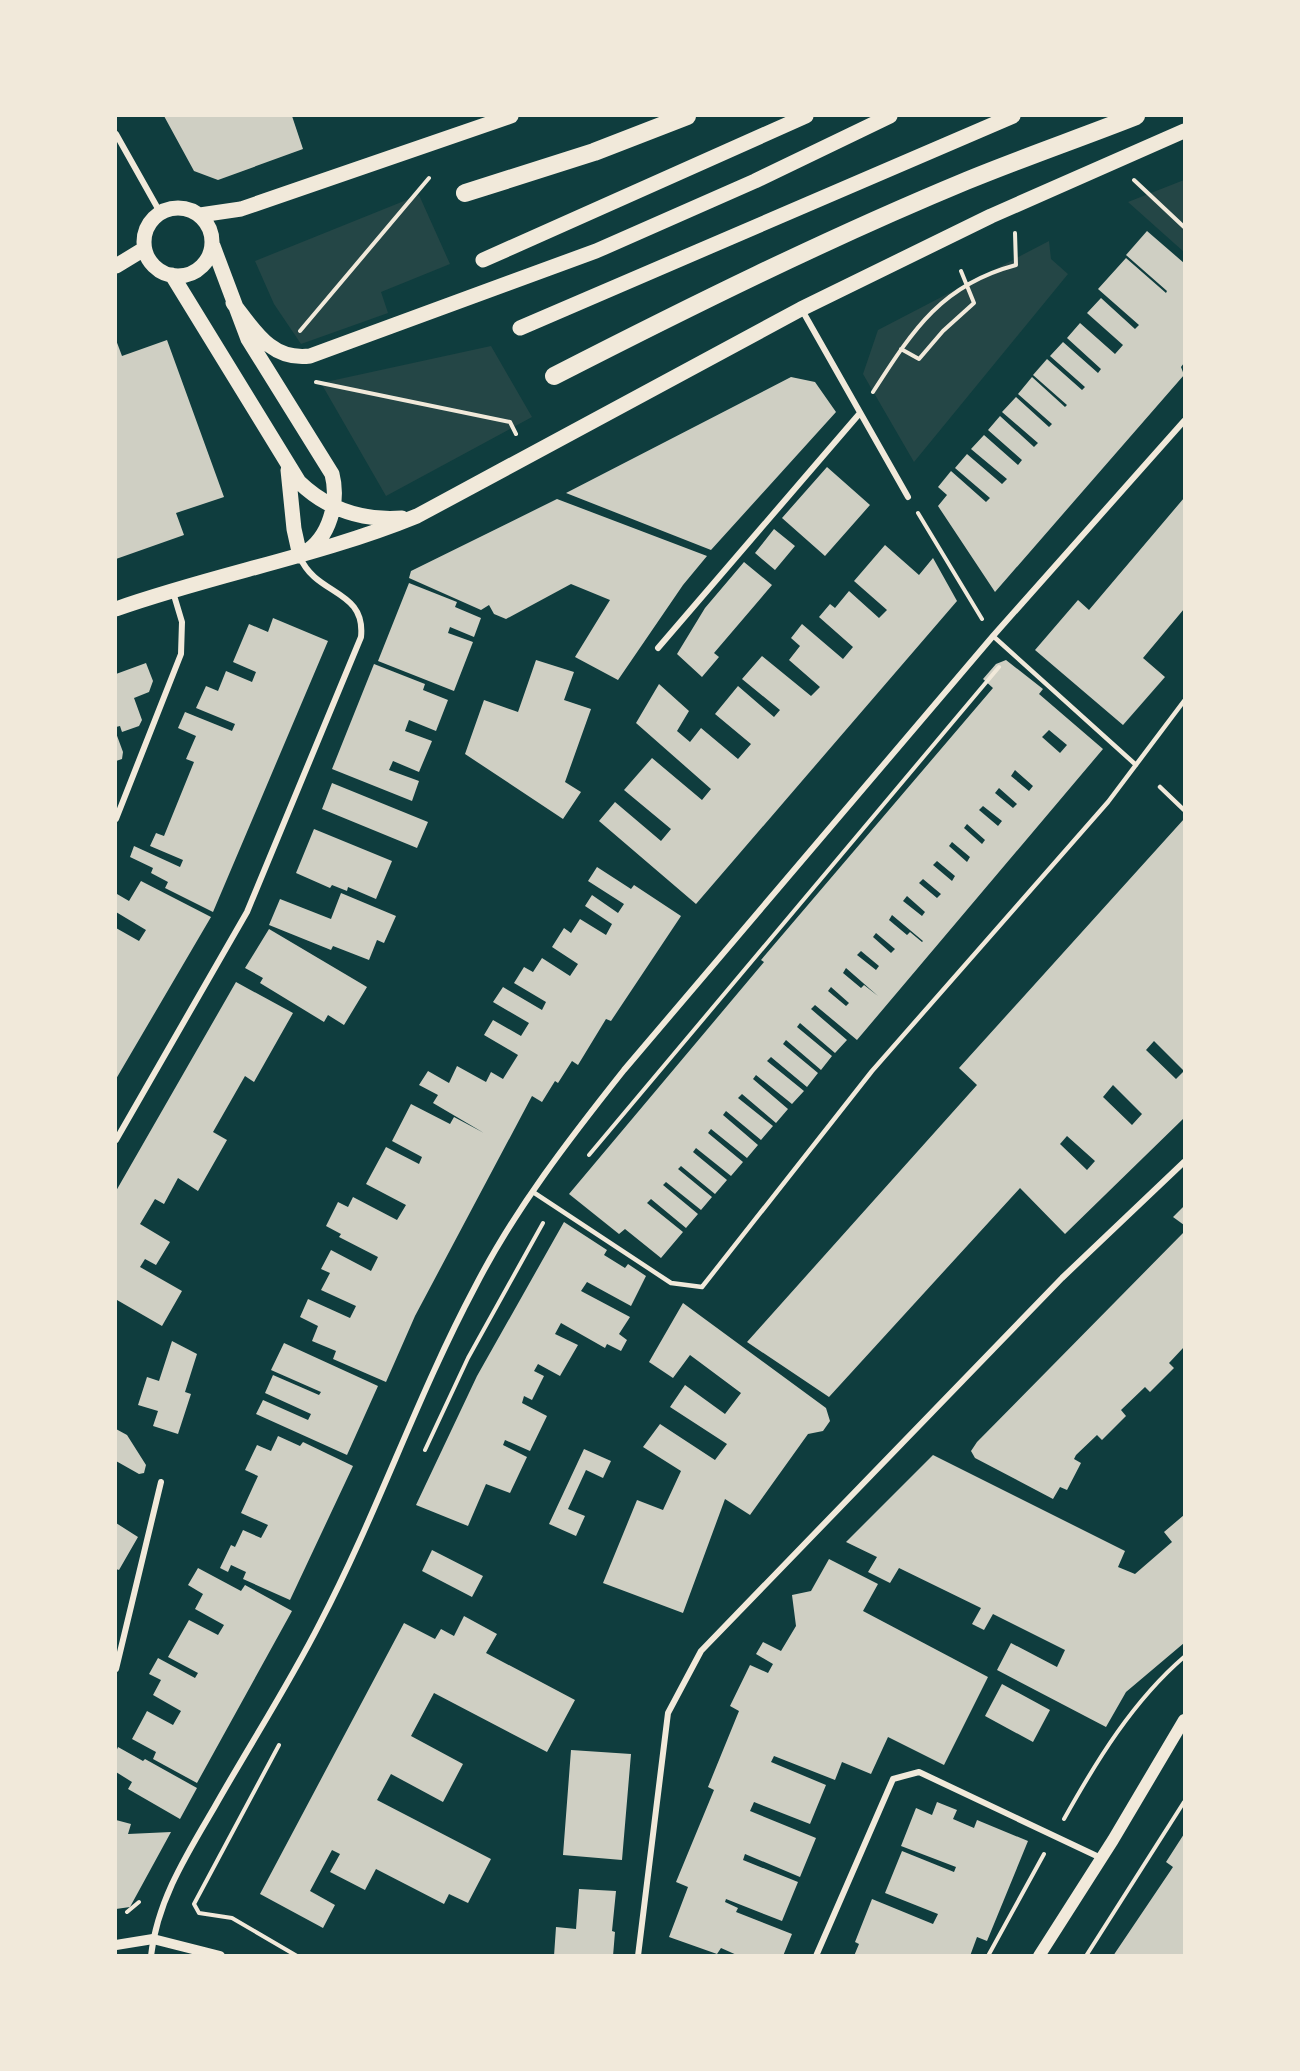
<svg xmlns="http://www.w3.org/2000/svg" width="1300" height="2071" viewBox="0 0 1300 2071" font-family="'Work Sans',sans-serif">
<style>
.green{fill:#244646}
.building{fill:#cfcfc3;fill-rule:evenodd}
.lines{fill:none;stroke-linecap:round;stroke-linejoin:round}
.path{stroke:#f1e9da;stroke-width:4}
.service{stroke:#f1e9da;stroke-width:4.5}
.minor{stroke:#f1e9da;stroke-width:6}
.tertiary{stroke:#f1e9da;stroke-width:10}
.secondary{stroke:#f1e9da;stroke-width:12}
.primary{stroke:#f1e9da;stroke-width:15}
.motorway{stroke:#f1e9da;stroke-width:18}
</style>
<rect width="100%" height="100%" fill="#0f3d3e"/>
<path class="green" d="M1184 180V252L1128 202Z
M419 195 450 264 381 292 388 313 301 344 274 304 255 261Z
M1049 241 1051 259 1068 274 914 462 863 374 878 330Z
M491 346 532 417 386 496 321 383Z"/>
<path class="building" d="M164 116H292L303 149 218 180 194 171Z
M1147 231 1184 263V363L1181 367 1184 375 995 592 938 506 947 495 938 487 951 471 986 502 990 498 955 468 967 454 1002 484 1007 479 971 449 984 435 1018 465 1022 460 988 430 1000 416 1034 447 1038 443 1002 412 1016 397 1049 427 1052 424 1018 394 1032 377 1065 407 1067 405 1033 375 1047 359 1082 390 1085 387 1050 356 1063 342 1098 373 1101 369 1067 338 1080 323 1115 354 1123 345 1087 313 1101 298 1135 329 1139 325 1098 289 1126 258 1166 293 1167 291 1126 255Z
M116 340 122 356 167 340 224 497 176 513 184 535 116 559Z
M791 377 815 382 836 412 711 550 566 493Z
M827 467 870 505 825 556 782 518Z
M1184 498V609L1143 658 1165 677 1123 725 1035 650 1078 600 1089 610Z
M557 499 707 556 683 585 618 680 575 657 610 600 571 584 506 619 494 614 489 605 481 610 409 578 411 571Z
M774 529 795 546 775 570 755 553Z
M885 545 919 575 933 558 957 601 696 904 599 821 615 802 661 841 671 829 624 790 652 758 702 800 711 789 636 723 659 684 689 711 677 731 690 742 701 728 738 759 751 744 715 714 738 686 774 717 780 710 742 679 762 656 811 696 820 687 789 660 800 646 791 638 802 624 843 659 853 647 819 617 830 604 835 608 849 591 879 618 887 610 854 581Z
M744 562 772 585 714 653 719 657 702 677 677 654 705 608Z
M409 583 457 602 455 607 481 618 474 637 450 627 448 633 473 642 454 691 378 661Z
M273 618 328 641 213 912 165 888 168 882 151 873 153 868 130 857 134 846 180 867 183 860 150 846 156 833 164 836 194 762 186 759 196 736 178 728 185 712 232 731 235 724 196 708 206 686 218 691 226 671 252 682 256 672 233 662 249 624 268 632Z
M536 660 574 672 564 700 591 709 565 782 581 792 563 819 465 754 484 700 518 712Z
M1006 660 1043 689 1039 694 1103 749 857 1040 815 1005 811 1009 847 1040 835 1053 800 1023 797 1027 832 1056 821 1070 786 1040 783 1044 818 1073 807 1087 771 1057 767 1061 804 1091 792 1104 756 1075 753 1079 788 1109 776 1123 742 1094 738 1098 773 1126 761 1140 726 1111 723 1115 758 1145 747 1158 711 1129 708 1133 743 1162 731 1176 696 1148 693 1152 727 1180 715 1194 681 1166 678 1169 712 1197 701 1210 666 1182 663 1185 698 1214 686 1228 651 1199 647 1203 683 1232 661 1258 625 1229 619 1234 569 1194 764 962 761 960 993 688 983 679 996 664ZM1049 730 1067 745 1060 753 1042 737ZM1015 770 1033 786 1029 791 1011 776ZM999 788 1017 804 1013 808 995 793ZM983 806 1002 821 998 826 979 810ZM967 824 985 840 982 844 964 828ZM952 842 970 857 967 862 949 846ZM937 861 955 876 952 881 933 865ZM923 879 941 894 937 898 919 883ZM907 896 925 912 922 916 903 901ZM892 915 923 941 922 942 910 932 907 935 889 920ZM876 933 895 949 891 953 873 937ZM861 951 879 966 876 970 857 955ZM846 968 878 996 864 985 861 988 843 973ZM831 987 849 1003 846 1006 828 991Z
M146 663 153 681 149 692 134 698 142 720 139 726 122 732 120 726 116 727V674Z
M374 664 425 684 423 690 448 700 436 731 409 720 405 731 432 741 419 772 393 761 389 770 419 781 412 801 332 769Z
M116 733 123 752 122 759 116 761Z
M332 783 428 822 417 848 322 809Z
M1184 819V1118L1065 1234 1020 1188 829 1397 747 1342 977 1085 959 1068ZM1154 1041 1184 1071 1176 1079 1146 1050ZM1113 1085 1142 1114 1132 1125 1103 1097ZM1067 1136 1095 1161 1087 1170 1060 1144Z
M314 829 392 861 376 899 348 887 347 891 332 885 330 888 296 873Z
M597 867 631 889 634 885 681 916 611 1021 606 1019 578 1065 572 1061 558 1083 555 1081 542 1102 532 1096 415 1316 386 1382 333 1359 336 1351 312 1341 318 1326 300 1317 308 1299 350 1318 356 1306 321 1290 330 1273 321 1269 331 1250 371 1271 378 1257 339 1237 341 1234 326 1226 338 1202 348 1207 353 1197 397 1220 406 1205 366 1184 386 1147 419 1164 422 1157 392 1141 411 1104 450 1124 454 1117 484 1133 433 1103 438 1095 419 1085 428 1071 449 1083 457 1066 486 1082 491 1072 503 1079 518 1055 484 1035 493 1020 521 1036 529 1023 493 1002 503 987 542 1010 546 1002 514 983 524 967 533 972 542 958 570 976 578 964 552 947 564 928 571 933 580 919 606 935 612 924 585 906 592 895 618 913 624 904 588 881Z
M141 881 211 917 116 1079V928L139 941 146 930 116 912V896L117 894 129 901Z
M341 893 396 916 384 943 377 940 369 960 333 946 331 950 269 925 280 899 331 919Z
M269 929 367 987 344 1025 328 1015 324 1022 260 983 263 978 245 968Z
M236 982 293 1013 254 1082 245 1076 213 1132 227 1140 198 1191 178 1178 164 1204 155 1199 140 1224 170 1242 156 1265 145 1259 140 1267 182 1291 162 1326 117 1300 116 1304V1191Z
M1184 1206V1225L1173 1217Z
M564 1222 607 1250 604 1255 625 1268 628 1264 646 1276 631 1306 587 1282 581 1291 630 1317 619 1334 627 1340 621 1351 607 1344 605 1348 561 1323 555 1334 578 1345 560 1376 538 1364 534 1371 544 1376 532 1400 524 1396 522 1403 547 1416 530 1451 505 1440 503 1445 527 1457 510 1493 486 1484 468 1526 416 1505 477 1376Z
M1184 1232V1347L1169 1363 1174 1368 1150 1392 1145 1387 1121 1410 1126 1416 1102 1440 1097 1435 1076 1455 1074 1459 1081 1463 1067 1490 1060 1487 1053 1499 975 1458 971 1451 977 1442Z
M683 1303 826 1408 830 1421 823 1431 808 1434 750 1515 725 1499 683 1613 603 1583 637 1500 663 1510 681 1471 643 1447 660 1424 715 1460 727 1444 670 1407 685 1385 725 1414 741 1393 690 1355 673 1378 649 1362Z
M172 1341 197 1354 185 1392 191 1394 178 1434 153 1426 158 1411 138 1405 147 1377 159 1381Z
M284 1343 378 1386 347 1455 256 1414 263 1400 308 1420 311 1414 265 1393 273 1375 319 1395 321 1392 271 1370Z
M116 1429 127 1435 146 1465 144 1473 139 1474 116 1461Z
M278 1436 300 1446 303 1442 353 1466 290 1600 243 1579 246 1572 231 1565 228 1572 220 1568 231 1545 235 1547 243 1530 261 1538 268 1525 241 1513 258 1476 245 1470 257 1445 271 1451Z
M584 1449 611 1461 603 1478 586 1470 568 1509 585 1516 576 1536 549 1524Z
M933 1455 1125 1551 1118 1567 1135 1574 1172 1542 1164 1532 1184 1515V1643L1126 1692 1106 1727 997 1670 1011 1643 1057 1667 1065 1650 993 1614 984 1630 972 1624 981 1608 899 1568 890 1583 868 1572 877 1557 846 1542Z
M116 1523 138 1537 119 1570 116 1569Z
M432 1550 483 1576 472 1597 422 1571Z
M829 1559 878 1584 863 1611 988 1677 944 1765 888 1737 871 1774 842 1762 835 1780 774 1756 771 1762 826 1785 810 1824 754 1802 750 1811 816 1838 800 1877 745 1854 743 1860 798 1882 782 1921 726 1899 725 1902 738 1908 736 1912 792 1934 783 1956H739L721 1948 717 1954 669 1937 688 1887 676 1882 714 1790 708 1787 739 1711 730 1706 750 1665 768 1673 773 1664 756 1654 763 1642 781 1651 796 1626 792 1595 811 1591Z
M198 1568 241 1591 245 1585 292 1611 197 1783 153 1759 156 1752 132 1739 147 1711 173 1725 181 1711 153 1695 161 1680 149 1674 158 1658 195 1678 198 1673 168 1657 189 1620 218 1635 224 1625 195 1609 203 1594 188 1585Z
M464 1616 497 1634 486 1653 575 1700 547 1752 434 1693 411 1736 463 1764 443 1802 391 1774 377 1800 491 1859 468 1903 449 1894 444 1904 376 1869 365 1890 330 1872 340 1854 332 1850 310 1891 335 1905 323 1928 260 1894 404 1623 435 1639 441 1629 454 1636Z
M1002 1684 1050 1710 1033 1742 985 1716Z
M118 1747 143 1761 145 1759 197 1788 180 1819 128 1789 132 1782 116 1772V1752Z
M571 1750 631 1754 622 1860 563 1855Z
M937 1802 957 1810 953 1819 974 1828 977 1820 1028 1841 987 1941 977 1937 970 1956H854L859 1944 855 1942 872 1899 933 1924 938 1914 885 1893 902 1851 954 1872 956 1867 901 1846 916 1808 932 1815Z
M116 1820 131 1824 128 1834 171 1832 130 1907 116 1909Z
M1184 1834V1956H1113L1173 1867 1166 1862Z
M579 1889 616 1891 612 1931 615 1932 613 1956H554L556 1927 576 1929Z"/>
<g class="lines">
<path class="path" d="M1134 180 1184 227
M300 331 429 178
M901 349 919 359 943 331 974 303 961 271
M316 382 510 422 516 434
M873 392C913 330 941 285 1016 265L1015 233
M918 513 982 619
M589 1155 999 667
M425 1450 468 1358 543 1223
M279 1745 194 1904 199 1913 232 1918 297 1956
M1064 1819C1097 1760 1133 1701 1184 1657
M127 1912 139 1902
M988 1956 1044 1854
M1086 1956 1184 1802"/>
<path class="service" d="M993 636 1136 765
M1160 787 1184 810
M533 1192 671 1283 702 1287 872 1071 1108 802 1184 701"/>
<path class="minor" d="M116 134 161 214
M802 310 908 497
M658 648 860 413
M116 819 181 654 182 622 173 592
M116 1140 247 912 361 637C366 589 316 596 300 557
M116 1669 161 1482
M151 1956C157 1901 187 1854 214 1808 249 1746 288 1686 320 1623 377 1514 417 1396 475 1287 515 1209 570 1138 624 1070L993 636 1184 421
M638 1956 668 1713 701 1651 1062 1278 1184 1162
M816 1956 893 1779 919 1772 1101 1858"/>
<path class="tertiary" d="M116 1945 153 1939 220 1956"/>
<path class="secondary" d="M1039 1956 1113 1840 1184 1720"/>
<path class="primary" d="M144 242a34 34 0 1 1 68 0a34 34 0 1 1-68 0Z
M200 215 241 209 511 116
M213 246 248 339 332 474C339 501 330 538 304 553
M483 260 806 116
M116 266 144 249
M172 275 299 482C328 510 362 521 402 518
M233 303C254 330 271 361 310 356L596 251 755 181 890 116
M520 328 1013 116
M288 470 294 529 300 556
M116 609C215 574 319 556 417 516L801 309 991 216 1184 131"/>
<path class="motorway" d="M465 193 594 152 687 116
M554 376C689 307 826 239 966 181 1022 158 1080 138 1136 116"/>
</g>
<rect width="1300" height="2071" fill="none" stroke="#f1e9da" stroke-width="234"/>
</svg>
